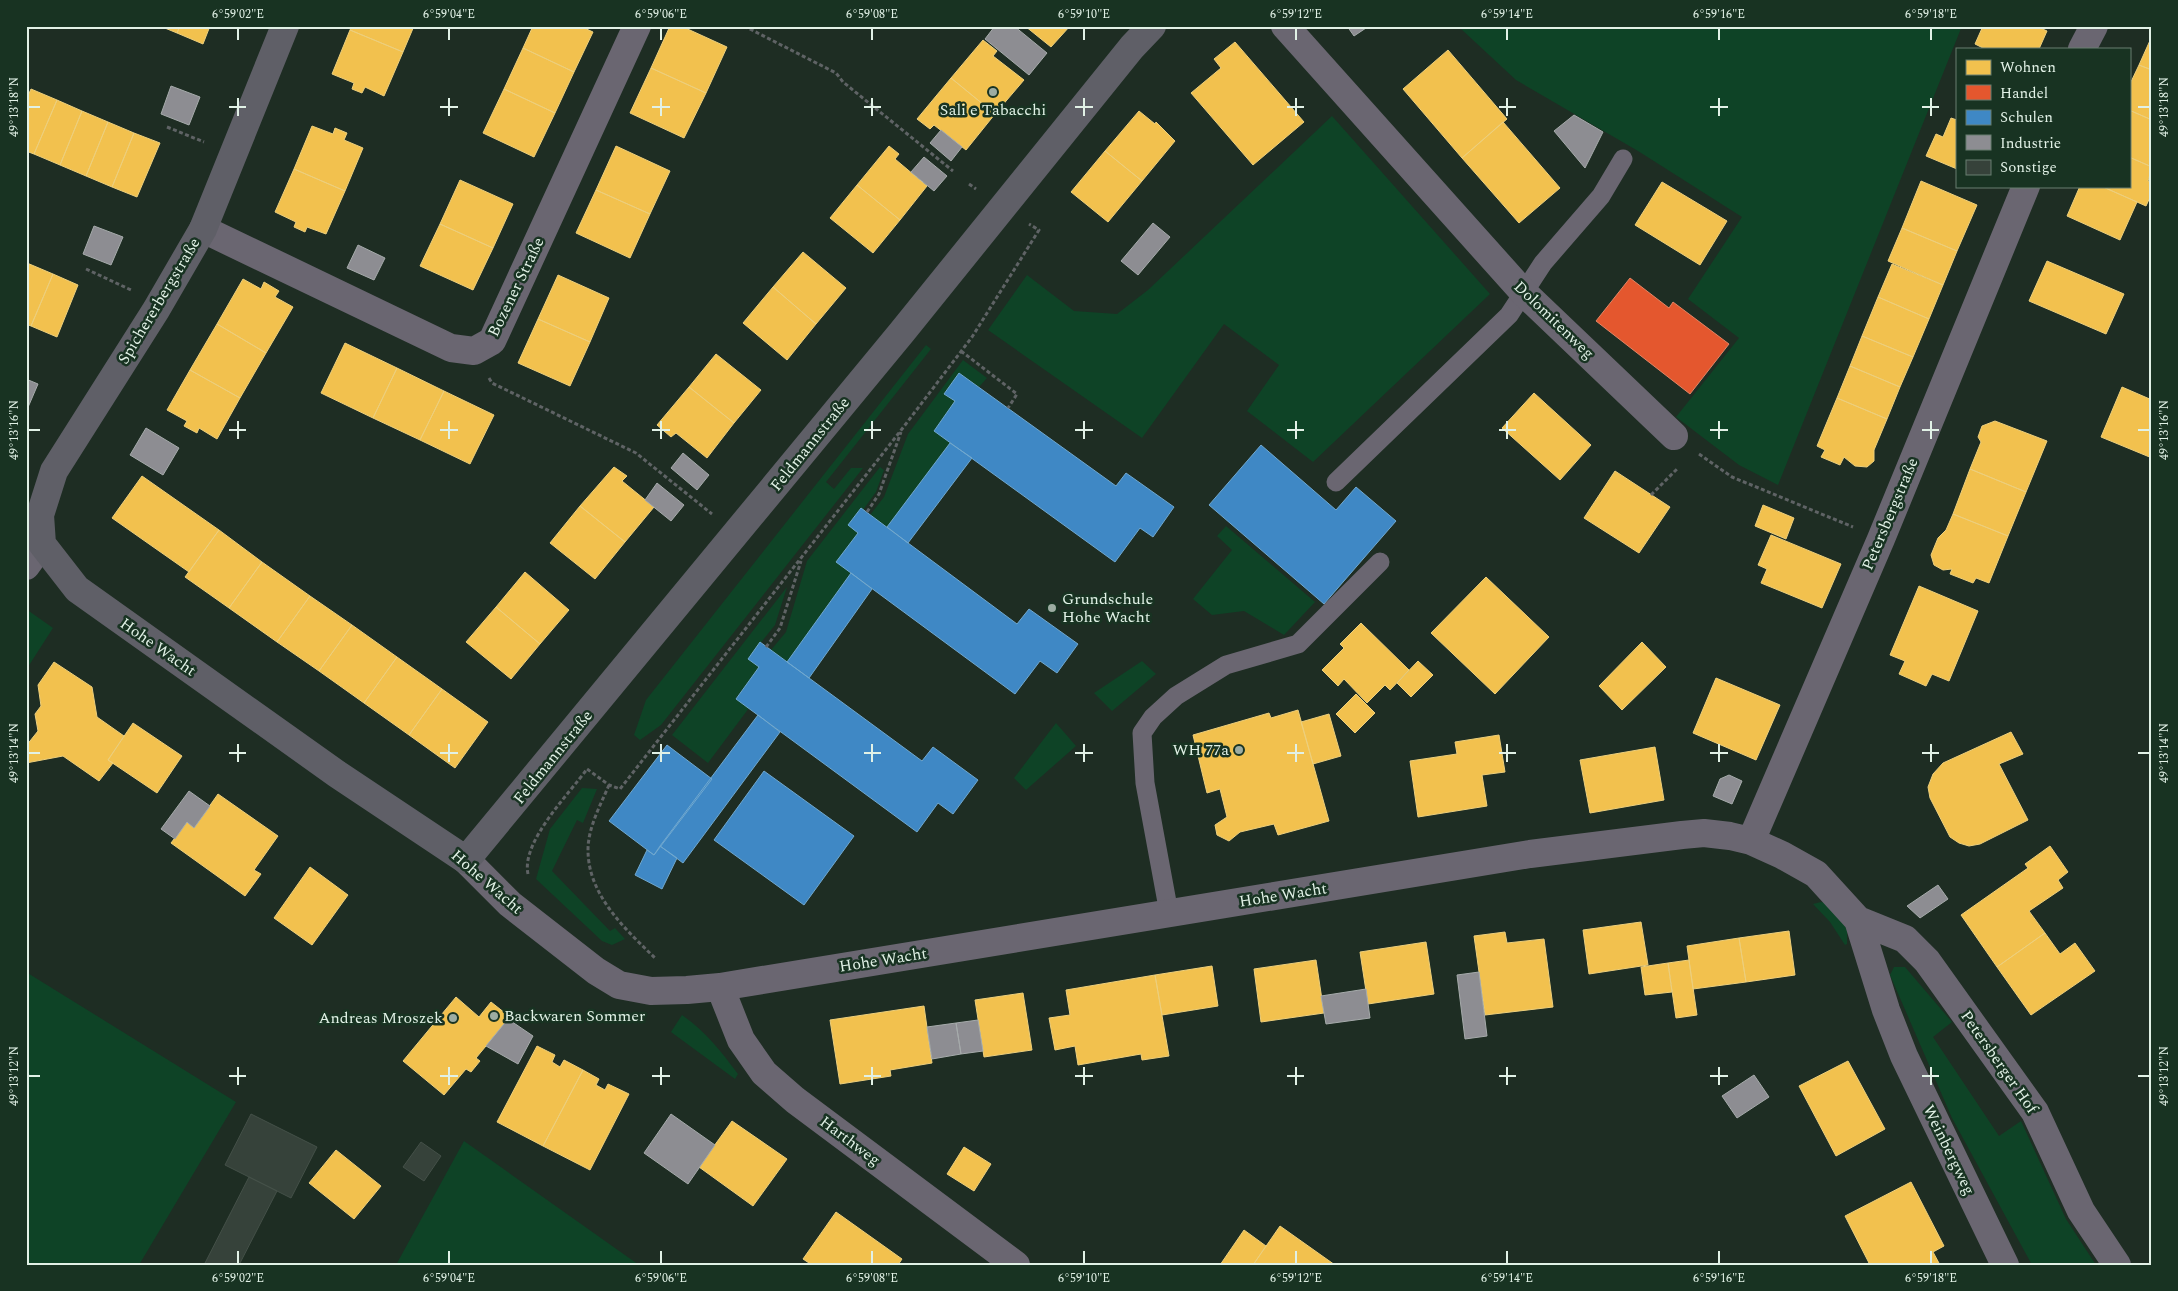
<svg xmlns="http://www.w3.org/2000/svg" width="2178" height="1291" viewBox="0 0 2178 1291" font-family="Spectral,serif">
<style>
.green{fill:#0e4326}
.homes{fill:#f2c14e;stroke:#edcf7c}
.shops{fill:#e4572e;stroke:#e38565}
.schools{fill:#3f88c5;stroke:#70a8cf}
.industry{fill:#8d8d92;stroke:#a6abab}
.building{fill:#36423a;stroke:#445048}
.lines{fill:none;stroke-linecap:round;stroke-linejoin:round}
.path{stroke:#5f6365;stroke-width:3;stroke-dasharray:4 2.5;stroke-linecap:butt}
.lane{stroke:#6a6671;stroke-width:19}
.street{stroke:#6a6671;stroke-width:28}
.secondary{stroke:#5f5f67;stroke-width:28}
.ticks{fill:none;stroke:#e1f1e6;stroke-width:2}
.poi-dot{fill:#9daca2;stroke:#183322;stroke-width:2}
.labels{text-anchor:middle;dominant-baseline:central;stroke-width:5;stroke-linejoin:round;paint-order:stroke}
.poi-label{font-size:16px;fill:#e1f1e6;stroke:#183322;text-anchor:start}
.street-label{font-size:16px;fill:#e1f1e6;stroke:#183322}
.neatline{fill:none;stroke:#e1f1e6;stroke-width:2}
.ticks-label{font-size:12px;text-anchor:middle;fill:#e1f1e6}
</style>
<rect width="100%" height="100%" fill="#1e2d23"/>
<path class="green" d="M1462 26H1962L1778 485 1739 465 1676 417 1739 338 1688 299 1742 217 1638 151 1516 80 1460 28Z
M1332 116 1490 294 1313 462 1247 411 1279 365 1224 324 1142 438 988 330 1027 275 1074 311 1117 314 1148 290Z
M926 345 931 349 826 482 834 489 851 468H863L661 725 640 740 634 735 646 700Z
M963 360 987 378 979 387 959 373 944 394 955 401 934 431 950 443 887 527 870 515 884 497 908 434Z
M880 467 884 470 876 492 863 510 861 508 848 525 858 533 851 573 787 662 771 650 786 632 807 561Z
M1226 526 1315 602 1284 635 1244 611 1212 615 1193 599 1232 550 1217 536Z
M787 587 775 625 748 659 759 667 736 698 749 708 708 763 672 735Z
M26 609 53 628 26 670Z
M1142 661 1156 674 1112 711 1094 693Z
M1056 723 1076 746 1026 790 1014 778Z
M582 788 597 789 583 823 577 820 552 871 610 931 615 928 625 939 612 945 602 941 536 879 550 829Z
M1821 902 1829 903 1847 924V944L1845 945 1830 922 1813 904Z
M1894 967H1905L1952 1022 1933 1037 1999 1136 2021 1121 2066 1219 2096 1265H2032L1952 1118 1890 975Z
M26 972 236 1102 139 1265H26Z
M682 1015C706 1032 720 1050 738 1074L735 1079 671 1032Z
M464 1141 639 1265H396Z"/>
<path class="homes" d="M160 26H180L177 33Z
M180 26H210L203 44 177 33Z
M352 26H414L403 52 350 30Z
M533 26H580L593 32 574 72 523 48Z
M670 26H681L727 47 706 93 651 68Z
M1025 26H1070L1051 47Z
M1983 26H2036L2047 31 2039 49H1985L1975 44Z
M350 30 403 52 384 96 365 87 362 93 352 89 354 83 332 74Z
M2152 36V70L2139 65Z
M983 40 997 51 993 56 1024 80 995 114 951 78Z
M1235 42 1304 122 1253 165 1191 93 1221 68 1214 59Z
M523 48 574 72 555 113 504 89Z
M1448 50 1507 119 1462 158 1403 89Z
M2139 65 2152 70V120L2129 110V86Z
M651 68 706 93 684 138 630 113Z
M951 78 995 114 966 150 934 125 930 129 917 119Z
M31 89 57 100 34 154 26 151V100Z
M504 89 555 113 534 157 483 133Z
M57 100 82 111 60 165 34 154Z
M2129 110 2152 120V167L2129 157Z
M82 111 108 122 86 176 60 165Z
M1139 111 1155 124 1156 122 1175 141 1142 181 1105 151Z
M1951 118 1957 120V169L1926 156 1936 134 1943 137Z
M108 122 134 133 112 187 86 176Z
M1503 122 1560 188 1519 223 1462 158Z
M312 126 333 134 335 128 347 133 344 140 363 148 345 191 294 169Z
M134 133 160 143 137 197 112 187Z
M616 146 670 171 650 214 596 190Z
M889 146 899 154 895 159 927 186 900 220 857 185Z
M1105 151 1142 181 1108 222 1071 192Z
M2129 157 2152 167 2148 181 2152 182V193L2146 206 2101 186H2129Z
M294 169 345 191 326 234 307 227 305 232 294 227 296 222 275 212Z
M460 180 513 204 493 248 440 224Z
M1921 181 1977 205 1957 251 1902 228Z
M1662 182 1727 221 1700 265 1635 225Z
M857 185 900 220 873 253 830 218Z
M2080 186H2101L2137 202 2120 240 2067 216Z
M596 190 650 214 630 258 576 233Z
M440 224 493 248 473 290 420 266Z
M1902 228 1957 251 1943 285 1888 261Z
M803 252 846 288 816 324 773 287Z
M2047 261 2124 294 2106 334 2029 301Z
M27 263 53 274 31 326 26 324Z
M1892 264 1943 285 1929 319 1878 297Z
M53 274 78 285 57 337 31 326Z
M558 275 609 298 590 342 538 319Z
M243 279 261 289 264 282 279 291 275 297 293 307 266 353 217 324Z
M773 287 816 324 787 360 743 323Z
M1878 297 1929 319 1913 357 1862 336Z
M538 319 590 342 570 386 518 363Z
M217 324 266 353 240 398 190 370Z
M1862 336 1913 357 1900 387 1850 366Z
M345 343 397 368 373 418 321 393Z
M716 354 761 390 734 423 689 387Z
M1850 366 1900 387 1887 419 1837 398Z
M397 368 444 391 420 440 373 418Z
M190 370 240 398 217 439 199 428 197 433 184 426 187 421 167 410Z
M689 387 734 423 707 458 676 433 671 437 657 425Z
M2122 387 2152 400V458L2101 437Z
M444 391 494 415 470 464 420 440Z
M1534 393 1591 445 1560 480 1502 428Z
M1837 398 1887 419 1874 450V461L1867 467 1855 466 1844 457 1840 465 1821 457 1825 450 1817 446Z
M1995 421 2047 441 2026 492 1970 469 1981 442 1978 437 1982 426Z
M614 467 627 476 622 481 654 507 625 542 580 506Z
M1970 469 2026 492 2008 536 1953 514Z
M1615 471 1670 507 1639 553 1584 518Z
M142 476 219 530 189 572 112 518Z
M1763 505 1794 518 1786 539 1755 526Z
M580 506 625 542 595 579 550 543Z
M1953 514 2008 536 1989 583 1976 578 1973 583 1950 574 1952 569 1943 570 1934 565 1931 555 1938 538 1946 530Z
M219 530 262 562 229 608 185 577Z
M1771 535 1841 564 1822 608 1761 583 1767 569 1758 565Z
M262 562 310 596 277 642 229 608Z
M525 572 569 610 540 644 496 607Z
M1486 577 1549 637 1495 694 1431 633Z
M1919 586 1978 611 1949 681 1932 674 1926 686 1899 674 1905 661 1890 655Z
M310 596 352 625 319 671 277 642Z
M496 607 540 644 511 679 466 642Z
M1361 623 1409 670 1390 690 1385 685 1367 703 1344 679 1338 686 1322 670 1344 648 1340 644Z
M352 625 397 657 364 703 319 671Z
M1642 642 1666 667 1622 710 1599 686Z
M397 657 442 689 409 735 364 703Z
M1418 661 1433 675 1411 697 1397 683Z
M54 662 92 687 97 717 124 736 108 760 113 763 99 781 63 756 26 763V746L38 731 35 714 41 706 38 685Z
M1716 678 1780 705 1756 760 1693 733Z
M442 689 488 722 455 768 409 735Z
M1356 694 1375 713 1355 733 1336 714Z
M1298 710 1329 821 1278 835 1274 824 1240 832 1229 841 1217 835 1215 825 1227 817 1220 789 1207 793 1193 735 1269 713 1271 718Z
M1329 714 1341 756 1313 764 1301 722Z
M133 723 182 756 157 793 108 760Z
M2011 732 2023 754 1999 764 2028 820 1980 844 1969 846 1959 843 1950 837 1930 798 1928 787 1933 774 1943 763Z
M1499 735 1505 772 1482 775 1487 806 1418 817 1410 761 1457 754 1455 742Z
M1655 747 1664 800 1590 813 1580 760Z
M218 794 278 836 254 870 261 874 245 896 171 843 187 822 194 828Z
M2050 846 2068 872 2058 880 2063 888 2029 911 2045 933 1997 967 1961 915 2028 868 2025 864Z
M310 867 348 895 312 945 274 918Z
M1641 922 1648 965 1589 974 1583 930Z
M1789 931 1795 975 1746 982 1739 938Z
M1505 932 1507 943 1544 939 1553 1007 1485 1015 1474 936Z
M2045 933 2060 954 2075 943 2095 971 2031 1015 1997 967Z
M1739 938 1746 982 1693 989 1687 946Z
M1426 942 1434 994 1368 1004 1360 952Z
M1316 960 1324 1013 1261 1022 1254 969Z
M1689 960 1697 1015 1676 1018 1668 963Z
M1668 963 1672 992 1645 995 1641 967Z
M1212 966 1218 1006 1162 1015 1155 975Z
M1155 975 1169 1056 1142 1060 1141 1054 1078 1065 1075 1046 1055 1050 1049 1018 1070 1015 1066 990Z
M1023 993 1032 1050 984 1057 975 1000Z
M456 997 479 1017 491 1002 510 1017 476 1058 480 1061 471 1072 466 1069 444 1095 403 1061Z
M924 1006 932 1063 890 1070 891 1076 840 1084 830 1020Z
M537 1046 555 1055 552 1062 560 1067 564 1060 583 1070 543 1146 497 1122Z
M1848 1061 1885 1129 1836 1156 1799 1086Z
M583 1070 599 1079 596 1085 605 1090 608 1084 629 1094 590 1170 543 1146Z
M732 1121 787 1159 753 1206 699 1167Z
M964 1147 991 1164 974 1191 947 1174Z
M336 1150 381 1186 354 1219 309 1183Z
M1911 1182 1944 1246 1933 1252 1940 1265H1864L1869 1263 1845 1216Z
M836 1212 902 1259 898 1265H812L803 1259Z
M1280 1226 1335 1265H1253Z
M1244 1230 1266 1246 1253 1265H1220Z"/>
<path class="shops" d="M1630 278 1669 308 1673 302 1729 344 1690 394 1596 321Z"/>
<path class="schools" d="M959 373 1116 486 1126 473 1174 507 1153 537 1140 528 1115 562 934 431 955 401 944 394Z
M950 443 972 458 908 543 887 527Z
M1261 445 1336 510 1356 487 1396 521 1324 604 1209 505Z
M861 508 1017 624 1029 609 1078 644 1057 673 1040 661 1015 694 836 562 858 533 848 525Z
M851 573 872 589 809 678 787 662Z
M760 642 922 761 933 747 978 780 953 814 938 803 917 832 736 699 759 667 748 659Z
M758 715 780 732 683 863 660 846Z
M667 745 712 779 654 855 609 821Z
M764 771 854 836 804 905 714 840Z
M660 846 677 858 662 889 635 875 647 850 654 855Z"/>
<path class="industry" d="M995 26H1014L1047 53 1029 75 985 39Z
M1347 26H1369L1354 36Z
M171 86 200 97 189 125 161 114Z
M1574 115 1603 132 1585 168 1554 131Z
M941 130 962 147 951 161 930 143Z
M924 157 947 176 934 191 911 172Z
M1153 223 1170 237 1138 275 1121 261Z
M94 226 123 237 111 265 83 254Z
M358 245 385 258 374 280 347 268Z
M26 379 38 384 26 412Z
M146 428 179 448 163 475 130 455Z
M683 453 709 475 697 490 671 468Z
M657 483 684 505 671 521 645 500Z
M1729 775 1742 781 1732 804 1713 796 1720 779Z
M189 791 210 806 194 828 187 822 175 839 161 829Z
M1938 885 1948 899 1920 918 1907 906Z
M1479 972 1487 1036 1465 1039 1457 975Z
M1366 989 1370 1018 1326 1024 1321 996Z
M508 1019 533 1036 518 1064 486 1046Z
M978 1020 983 1051 961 1054 956 1023Z
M956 1023 961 1054 932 1059 927 1027Z
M1754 1075 1769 1097 1737 1118 1722 1096Z
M671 1114 715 1145 688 1184 644 1153Z"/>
<path class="building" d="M251 1114 317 1147 291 1198 225 1165Z
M421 1142 441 1156 424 1181 403 1167Z
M249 1177 277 1191 239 1265H204Z"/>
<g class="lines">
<path class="path" d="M744 26 836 73 843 82 953 171
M167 127 204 142
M969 184 976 189
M86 269 131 290
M961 351 1017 394 1008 408
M489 378 492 383 636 453 712 514
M1699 454 1732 477 1853 527
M1651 495 1677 469
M867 512 879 494 901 432
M766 647 780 628 801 561
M609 785C600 806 588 828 588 850 588 895 625 929 655 958
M528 874C521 842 569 794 587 769L609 785 620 789 902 429 972 337 1039 230 1029 224"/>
<path class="lane" d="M1336 482 1509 315 1543 263 1601 196 1623 159
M1169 913 1145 783 1142 733 1153 717 1176 696 1226 665 1298 644 1380 562"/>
<path class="street" d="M1285 26 1524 293 1674 436
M2082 49 2094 26
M203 229 451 348 474 351 492 341 637 26
M26 535 42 544 26 566
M1751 841 1881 539 2026 186
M466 860 510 904 596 971 619 985 651 991 687 990 720 987 1530 854 1682 835 1704 833 1730 836 1751 841 1782 855 1816 874 1858 920 1905 939 1927 961 2035 1112 2081 1211 2117 1265
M1858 920 1886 1010 1904 1056 2005 1265
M720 987 741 1040 764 1073 795 1100 1016 1265"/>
<path class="secondary" d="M285 26 203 229 156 310 54 471 40 515 42 544 77 589 337 774 466 860 902 332 1132 47 1152 26"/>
</g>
<path class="ticks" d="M238 28V40M449 28V40M661 28V40M872 28V40M1084 28V40M1296 28V40M1507 28V40M1719 28V40M1931 28V40M238 98V116M449 98V116M661 98V116M872 98V116M1084 98V116M1296 98V116M1507 98V116M1719 98V116M1931 98V116M28 107H40M229 107H246M440 107H458M652 107H670M864 107H881M1075 107H1093M1287 107H1304M1499 107H1516M1710 107H1728M1922 107H1939M2138 107H2150M238 421V439M449 421V439M661 421V439M872 421V439M1084 421V439M1296 421V439M1507 421V439M1719 421V439M1931 421V439M28 430H40M229 430H246M440 430H458M652 430H670M864 430H881M1075 430H1093M1287 430H1304M1499 430H1516M1710 430H1728M1922 430H1939M2138 430H2150M238 744V762M449 744V762M661 744V762M872 744V762M1084 744V762M1296 744V762M1507 744V762M1719 744V762M1931 744V762M28 753H40M229 753H246M440 753H458M652 753H670M864 753H881M1075 753H1093M1287 753H1304M1499 753H1516M1710 753H1728M1922 753H1939M2138 753H2150M238 1067V1085M449 1067V1085M661 1067V1085M872 1067V1085M1084 1067V1085M1296 1067V1085M1507 1067V1085M1719 1067V1085M1931 1067V1085M28 1076H40M229 1076H246M440 1076H458M652 1076H670M864 1076H881M1075 1076H1093M1287 1076H1304M1499 1076H1516M1710 1076H1728M1922 1076H1939M2138 1076H2150M238 1251V1264M449 1251V1264M661 1251V1264M872 1251V1264M1084 1251V1264M1296 1251V1264M1507 1251V1264M1719 1251V1264M1931 1251V1264"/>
<g class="poi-dot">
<circle cx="993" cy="92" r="5"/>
<circle cx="1052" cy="608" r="5"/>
<circle cx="1239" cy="750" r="5"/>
<circle cx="494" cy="1016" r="5"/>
<circle cx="453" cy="1018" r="5"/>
</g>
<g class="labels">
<g class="poi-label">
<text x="993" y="110" text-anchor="middle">Sali e Tabacchi</text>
<text x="1062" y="599">Grundschule<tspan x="1062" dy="18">Hohe Wacht</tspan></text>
<text x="1229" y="750" text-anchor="end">WH 77a</text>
<text x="504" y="1016">Backwaren Sommer</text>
<text x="443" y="1018" text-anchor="end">Andreas Mroszek</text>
</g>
<g class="street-label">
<text transform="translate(516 287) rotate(-64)">Bozener Straße</text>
<text transform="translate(159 301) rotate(-59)">Spichererbergstraße</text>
<text transform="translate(1554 320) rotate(44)">Dolomitenweg</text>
<text transform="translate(810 444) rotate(-51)">Feldmannstraße</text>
<text transform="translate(1890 514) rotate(-67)">Petersbergstraße</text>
<text transform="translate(158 647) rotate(35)">Hohe Wacht</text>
<text transform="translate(553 757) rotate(-51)">Feldmannstraße</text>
<text transform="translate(487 882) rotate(41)">Hohe Wacht</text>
<text transform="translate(1283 895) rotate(-9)">Hohe Wacht</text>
<text transform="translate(883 960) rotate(-9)">Hohe Wacht</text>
<text transform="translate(1999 1062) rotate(55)">Petersberger Hof</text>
<text transform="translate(850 1141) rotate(37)">Harthweg</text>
<text transform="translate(1949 1150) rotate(64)">Weinbergweg</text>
</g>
</g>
<rect width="2178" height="1291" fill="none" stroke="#183322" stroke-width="55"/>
<rect x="1956" y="48" width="175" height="140" fill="#183322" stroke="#687f70"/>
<rect x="1966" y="60" width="25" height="15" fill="#f2c14e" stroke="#687f70"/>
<text x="2000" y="72" font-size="15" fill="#e1f1e6">Wohnen</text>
<rect x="1966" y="85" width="25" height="15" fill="#e4572e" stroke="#687f70"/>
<text x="2000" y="98" font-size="15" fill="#e1f1e6">Handel</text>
<rect x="1966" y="110" width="25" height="15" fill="#3f88c5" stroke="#687f70"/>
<text x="2000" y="122" font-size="15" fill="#e1f1e6">Schulen</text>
<rect x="1966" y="135" width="25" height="15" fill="#8d8d92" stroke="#687f70"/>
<text x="2000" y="148" font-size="15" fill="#e1f1e6">Industrie</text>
<rect x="1966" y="160" width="25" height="15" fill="#36423a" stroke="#687f70"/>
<text x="2000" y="172" font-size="15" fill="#e1f1e6">Sonstige</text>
<rect x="28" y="28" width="2122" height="1236" class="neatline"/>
<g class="ticks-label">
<text x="238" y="18">6°59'02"E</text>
<text x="449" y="18">6°59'04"E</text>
<text x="661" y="18">6°59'06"E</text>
<text x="872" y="18">6°59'08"E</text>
<text x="1084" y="18">6°59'10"E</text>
<text x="1296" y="18">6°59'12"E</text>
<text x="1507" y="18">6°59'14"E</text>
<text x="1719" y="18">6°59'16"E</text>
<text x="1931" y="18">6°59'18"E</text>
<text transform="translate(14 107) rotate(-90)" y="4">49°13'18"N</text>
<text transform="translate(2164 107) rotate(-90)" y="4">49°13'18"N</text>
<text transform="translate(14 430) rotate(-90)" y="4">49°13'16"N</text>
<text transform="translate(2164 430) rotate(-90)" y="4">49°13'16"N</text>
<text transform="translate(14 753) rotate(-90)" y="4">49°13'14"N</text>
<text transform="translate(2164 753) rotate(-90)" y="4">49°13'14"N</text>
<text transform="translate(14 1076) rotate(-90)" y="4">49°13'12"N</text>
<text transform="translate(2164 1076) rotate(-90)" y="4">49°13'12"N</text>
<text x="238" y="1282">6°59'02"E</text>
<text x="449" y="1282">6°59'04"E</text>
<text x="661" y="1282">6°59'06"E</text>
<text x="872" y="1282">6°59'08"E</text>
<text x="1084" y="1282">6°59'10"E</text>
<text x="1296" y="1282">6°59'12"E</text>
<text x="1507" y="1282">6°59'14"E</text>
<text x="1719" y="1282">6°59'16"E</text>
<text x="1931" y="1282">6°59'18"E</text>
</g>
</svg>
